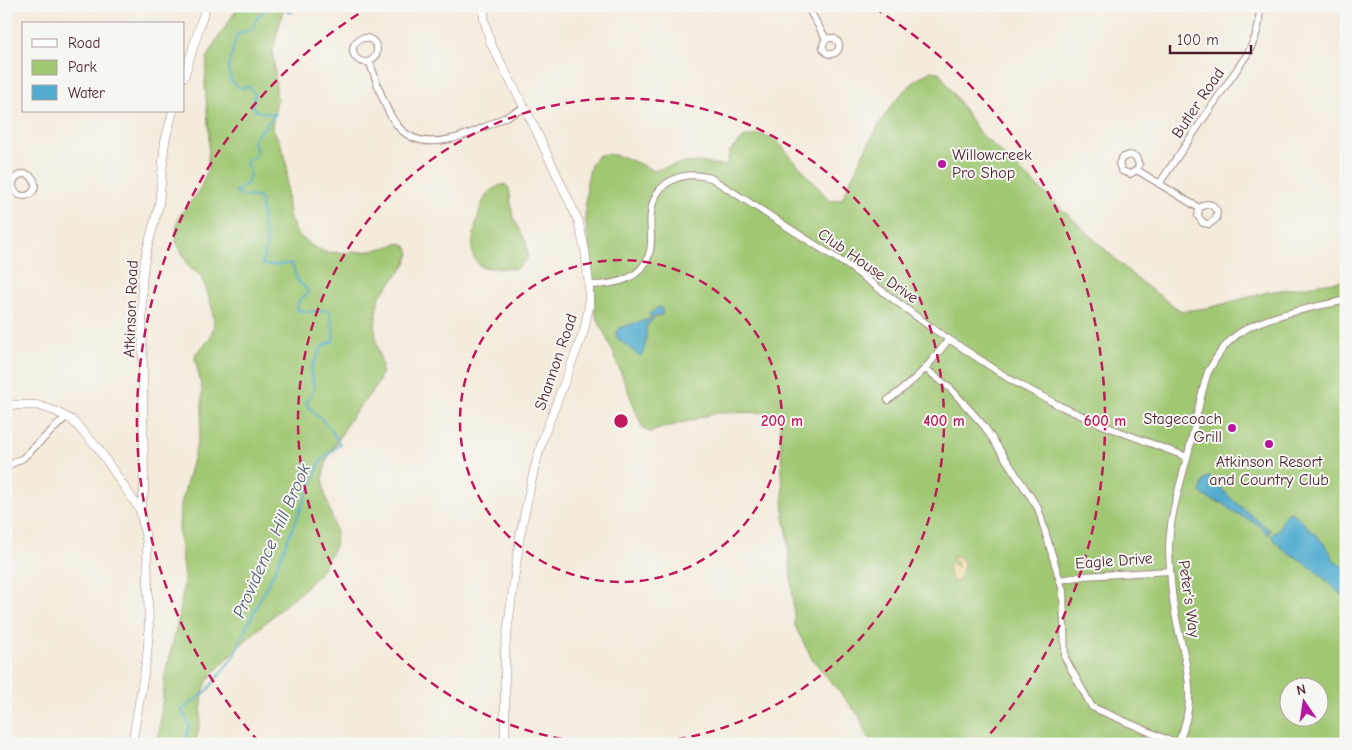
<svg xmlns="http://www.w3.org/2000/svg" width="1352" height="750" viewBox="0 0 1352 750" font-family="'Comic Neue',sans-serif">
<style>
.green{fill:#a0c873;stroke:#75744f;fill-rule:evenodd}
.sand{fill:#eeda9e;stroke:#9c7c64}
.water{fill:#51accf;stroke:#4e667d}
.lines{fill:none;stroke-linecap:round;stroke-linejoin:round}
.stream{stroke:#51accf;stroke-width:2}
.minor-casing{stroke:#9f8583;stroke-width:8}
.tertiary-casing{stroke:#9f8583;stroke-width:9}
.minor{stroke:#fff;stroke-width:6}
.tertiary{stroke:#fff;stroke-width:8}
.ring{fill:none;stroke:#c2185b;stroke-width:2.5;stroke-dasharray:9 6}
.poi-dot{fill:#b5179e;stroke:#f6f6f2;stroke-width:2}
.labels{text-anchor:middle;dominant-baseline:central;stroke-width:4;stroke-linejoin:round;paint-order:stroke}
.street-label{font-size:16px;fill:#4a1f2b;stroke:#f6f6f2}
.poi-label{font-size:16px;fill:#4a1f2b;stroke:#f6f6f2;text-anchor:start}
.water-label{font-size:18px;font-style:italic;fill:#4d576d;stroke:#f6f6f2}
.centre{fill:#c2185b;stroke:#f6f6f2;stroke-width:2.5}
.ring-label{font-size:15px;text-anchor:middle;font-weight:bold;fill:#c2185b;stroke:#f6f6f2;stroke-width:4;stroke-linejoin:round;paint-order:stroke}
</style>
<rect width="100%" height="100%" fill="#f6f6f2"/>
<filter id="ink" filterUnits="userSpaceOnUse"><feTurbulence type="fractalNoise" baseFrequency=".02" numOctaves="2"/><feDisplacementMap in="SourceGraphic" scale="10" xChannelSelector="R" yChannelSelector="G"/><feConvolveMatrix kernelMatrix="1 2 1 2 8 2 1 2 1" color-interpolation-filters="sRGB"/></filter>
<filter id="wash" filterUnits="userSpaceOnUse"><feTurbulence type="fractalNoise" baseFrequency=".0096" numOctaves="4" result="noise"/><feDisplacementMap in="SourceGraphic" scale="20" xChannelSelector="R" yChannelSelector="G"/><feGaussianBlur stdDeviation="1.12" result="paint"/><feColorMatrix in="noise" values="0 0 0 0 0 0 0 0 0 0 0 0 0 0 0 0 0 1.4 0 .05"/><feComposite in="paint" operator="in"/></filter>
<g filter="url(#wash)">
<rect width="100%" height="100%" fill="#f4ebdb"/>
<path class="green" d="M239 6H284L273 50 277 100 272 126 283 150 287 167V196L289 215 295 230 298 235 314 247 325 252 341 253 371 251 401 243 408 248 410 254 404 267 380 296 377 306 375 327 376 340 382 365 381 375 377 385 350 419 327 459 323 476 324 490 336 532 335 546 320 573 302 591 286 604 242 644 214 672 206 683 203 693 200 723 195 744H158L165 674 180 613 184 581 179 531 180 508 200 432 202 411V389L195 358 196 353 210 339 214 324 212 308 206 288 200 275 189 267 176 241 177 225 180 215 197 194 204 180 208 166 209 136 205 84 207 59 214 44Z
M931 71 939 72 979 132 1137 279 1175 307 1182 311 1208 308 1268 292 1346 280V744H874L865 733 860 717 812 659 795 626 787 531 784 518 780 424 775 412 716 413 650 432 643 429 612 350 595 313 593 274 585 217 587 182 591 165 597 156C614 150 638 163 654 171 684 161 695 160 726 166L730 151 743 138 760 134 778 142 830 201 842 199C863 156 886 93 931 71ZM1290 688H1320V718H1290Z
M505 184 509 188 513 217 526 242 528 257 520 266 515 269 481 267C476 262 473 258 472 250 472 238 480 202 488 193 493 188 498 186 505 184Z"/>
<path class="sand" d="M957 556 964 561C964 569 962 577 956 582 949 579 948 572 949 564L952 562 958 570 957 563 952 558Z"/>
<path class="water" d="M659 307 662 308V315L654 317 646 327C647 335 646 349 641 356L638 355 617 338 616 332 621 327 650 319 652 317 649 315V314Z
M1209 476 1235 502 1268 529H1270L1268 535C1261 523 1243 518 1231 510 1228 508 1225 505 1221 503 1213 500 1207 499 1200 492L1204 480Z
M1290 512 1296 515C1307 527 1331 546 1334 561L1346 568V599L1317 572 1299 559 1282 549 1271 536 1274 532H1277L1285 515Z"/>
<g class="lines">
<path class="stream" d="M282 6 285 10 291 13 296 6
M185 744 189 725 182 710 207 691 234 656 245 630 275 570 321 461 340 444C336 439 333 432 329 427 322 418 310 412 306 403L314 390 311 369 322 347 333 341C334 329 333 321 329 310L305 312 297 309 299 300 308 294 306 288 298 282 292 264C282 263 271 267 262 264L267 246 266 235 263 226 261 200 258 197 240 196 236 191 248 183 250 171 246 162 255 156 256 148 253 143 256 136 276 114 259 112 252 107 255 94 250 87 241 88 231 81 228 68 237 34 253 29 256 19 269 6"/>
</g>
</g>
<g filter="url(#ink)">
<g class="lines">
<defs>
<path id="minor" d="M807 6 826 39
M823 46a8 8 0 1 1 16 0a8 8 0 1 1-16 0Z
M353 50a12 12 0 1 1 24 0a12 12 0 1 1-24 0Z
M369 61C377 81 384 109 397 125 427 164 491 123 524 108
M1137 170 1130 174 1122 171 1119 164 1122 158 1129 155 1136 157 1139 165 1137 170 1199 208 1198 216 1203 223 1209 224 1216 219 1217 211 1212 205 1206 204 1199 208
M13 185a11 11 0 1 1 22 0a11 11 0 1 1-22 0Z
M6 174 14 180
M1159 184 1248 53C1256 38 1261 24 1259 6
M589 285C615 285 643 280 650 251 653 238 649 225 651 213 654 181 683 170 711 178L850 267 932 328 1011 380 1060 406 1105 426 1187 457
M926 369 950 388 984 426 1038 508 1063 591 1065 658 1092 707 1177 744
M888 400C915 381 929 366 948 340
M6 467 23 458 66 417
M1060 580 1084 576 1170 571
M1178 744C1199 695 1186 667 1176 618 1171 596 1170 572 1169 550 1169 515 1182 480 1190 446 1196 421 1200 396 1208 372 1215 359 1222 347 1233 338 1257 316 1313 308 1346 300"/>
<path id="tertiary" d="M484 6V19L491 44 533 124 578 220 585 250 589 285V306L584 331 543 438 533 474 520 536 505 649V744
M184 77 206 6
M6 405H37L55 411 72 420 98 448 140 510 147 543 149 631 147 656 132 744
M140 510 144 491 142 279 146 253 159 205 165 141 173 111"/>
</defs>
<use href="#minor" class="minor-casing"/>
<use href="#tertiary" class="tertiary-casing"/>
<use href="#minor" class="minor"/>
<use href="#tertiary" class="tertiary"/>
</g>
</g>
<g class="ring">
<circle cx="621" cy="421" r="161"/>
<path d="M607 744A323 323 0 1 1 635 744"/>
<path d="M259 742A484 484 0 0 1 368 8M874 8A484 484 0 0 1 983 742"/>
</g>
<g class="poi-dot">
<circle cx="942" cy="164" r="5"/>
<circle cx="1232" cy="428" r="5"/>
<circle cx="1269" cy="444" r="5"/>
</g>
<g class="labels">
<g class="street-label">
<text transform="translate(1198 103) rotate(-56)">Butler Road</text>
<text transform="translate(868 266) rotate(35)">Club House Drive</text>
<text transform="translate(131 309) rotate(-88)">Atkinson Road</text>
<text transform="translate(556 362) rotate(-71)">Shannon Road</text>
<text transform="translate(1114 561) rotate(-4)">Eagle Drive</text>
<text transform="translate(1189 599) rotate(82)">Peter's Way</text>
</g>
<g class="poi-label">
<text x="952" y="155">Willowcreek<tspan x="952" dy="18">Pro Shop</tspan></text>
<text x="1222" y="419" text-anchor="end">Stagecoach<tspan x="1222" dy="18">Grill</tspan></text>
<text x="1269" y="462" text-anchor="middle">Atkinson Resort<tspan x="1269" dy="18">and Country Club</tspan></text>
</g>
<g class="water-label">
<text transform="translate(272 541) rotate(-66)">Providence Hill Brook</text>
</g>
</g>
<circle cx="621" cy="421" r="8" class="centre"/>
<g class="ring-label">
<text x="782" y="426">200 m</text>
<text x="944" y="426">400 m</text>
<text x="1105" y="426">600 m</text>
</g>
<rect width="1352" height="750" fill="none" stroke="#f6f6f2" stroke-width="25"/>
<rect x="22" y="22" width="162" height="90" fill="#f6f6f2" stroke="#b1a0a2"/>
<rect x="32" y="39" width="25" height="8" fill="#ffffff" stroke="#b1a0a2"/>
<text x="68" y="48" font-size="15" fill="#4a1f2b">Road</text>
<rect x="32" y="60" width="25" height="15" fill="#a0c873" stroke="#b1a0a2"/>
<text x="68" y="72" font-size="15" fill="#4a1f2b">Park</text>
<rect x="32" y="85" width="25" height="15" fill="#51accf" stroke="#b1a0a2"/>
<text x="68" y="98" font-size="15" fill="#4a1f2b">Water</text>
<g transform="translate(1304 702) rotate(347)"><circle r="24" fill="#f6f6f2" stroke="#b1a0a2"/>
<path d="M0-4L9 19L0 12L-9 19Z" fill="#b5179e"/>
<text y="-8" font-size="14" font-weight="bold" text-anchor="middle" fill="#4a1f2b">N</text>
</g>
<path d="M1170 45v8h81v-8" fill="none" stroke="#4a1f2b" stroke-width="2.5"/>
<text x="1177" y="45" font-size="15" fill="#4a1f2b" stroke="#f6f6f2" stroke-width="4" paint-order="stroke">100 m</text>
</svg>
